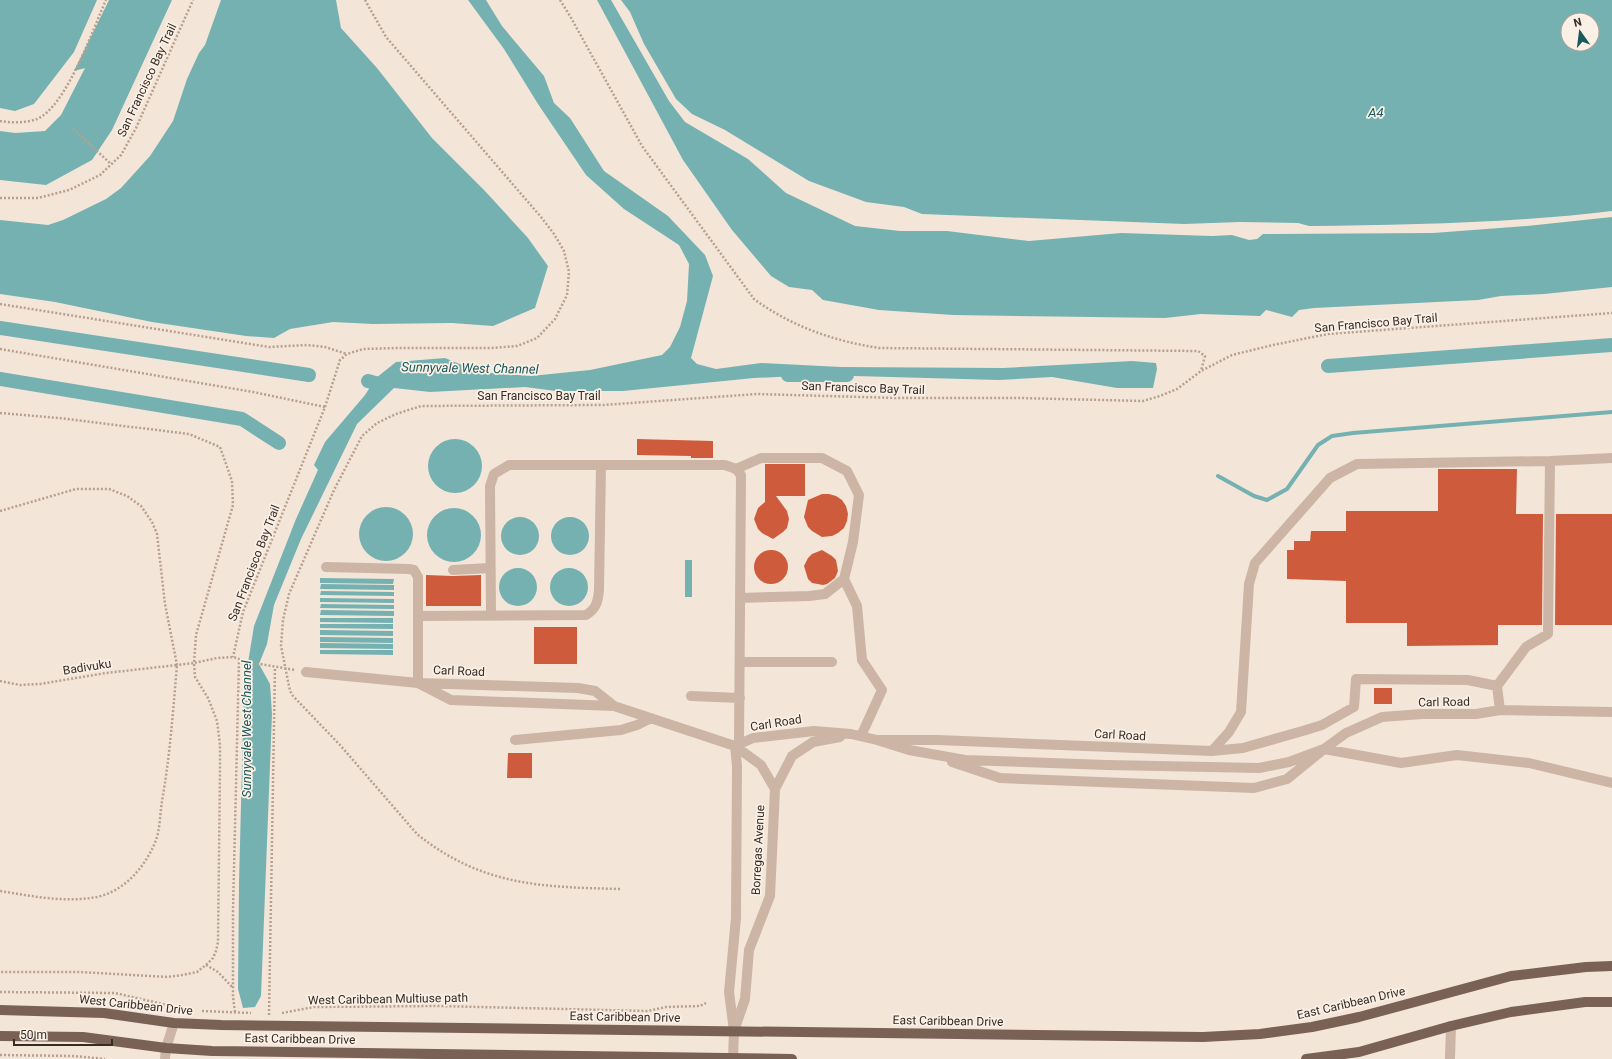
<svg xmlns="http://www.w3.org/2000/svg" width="1612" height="1059" viewBox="0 0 1612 1059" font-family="Roboto,sans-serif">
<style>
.water{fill:#76b1b2;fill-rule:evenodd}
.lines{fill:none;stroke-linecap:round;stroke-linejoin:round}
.stream{stroke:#76b1b2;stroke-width:4}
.canal{stroke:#76b1b2;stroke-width:14}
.building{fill:#ce5c3c}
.path{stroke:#b89f8e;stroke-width:2.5;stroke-dasharray:2 2;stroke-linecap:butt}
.minor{stroke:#ccb5a4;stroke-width:10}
.major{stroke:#7a6156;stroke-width:10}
.labels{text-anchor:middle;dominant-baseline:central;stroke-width:3.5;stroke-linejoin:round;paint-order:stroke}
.street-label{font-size:12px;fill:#372b26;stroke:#faf0e6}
.water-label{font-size:13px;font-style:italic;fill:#19585b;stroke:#faf0e6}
</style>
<rect width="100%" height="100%" fill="#f3e6d9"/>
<path class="water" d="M0 0H97L74 52 34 104 15 111 0 108Z
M109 0H172L112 130 92 160 46 185 0 180V131L15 133 45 131 61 115 85 68 74 71Z
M221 0H336L341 28 377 68 432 138 485 191 528 238 548 266 535 308 493 326 452 323 373 324 333 322 290 329 274 338 246 336 152 322 55 302 0 294V220L48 225 63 220 106 199 121 188 150 156 173 121 187 79 199 53 205 45Z
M468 0H486L502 26 544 76 554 103 570 118 604 171 668 216 705 255 713 276 691 358 697 364 716 369 761 363 841 367 1003 368 1132 361 1156 363 1157 369 1153 388H1117L1052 377 999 380 818 375 754 378 623 391H556L525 387 430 392 394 388 357 424 301 539 274 605 267 644 259 664 270 684 272 714 261 996 255 1007 243 1008 238 989 239 883 244 687 254 626 296 519 318 470 314 465 325 442 365 395 376 378 396 362 445 358 479 372 531 376 590 370 662 355 670 347 680 327 687 301 689 264 679 245 624 209 586 175 538 104 504 49Z
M597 0H611L669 101 685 122 748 159 786 193 855 226 900 231H947L1029 241 1121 233 1212 236 1232 235 1249 240 1257 239 1263 234 1433 233 1527 226 1612 217V287L1544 294 1501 296 1478 300 1314 308 1299 310 1292 317 1266 310 1260 316 1201 314 1165 318 953 315 879 310 823 300 812 290 789 287 771 276 732 230 683 160Z
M621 0H1612V211C1512 223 1410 225 1309 226L1298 223 1240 222 1184 224 922 214 904 207 866 202 809 181 725 130 692 114 676 99 644 44 630 12ZM1568 20H1592V44H1568Z
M428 466a27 27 0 1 1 54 0a27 27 0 1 1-54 0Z
M359 534a27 27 0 1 1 54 0a27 27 0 1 1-54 0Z
M427 535a27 27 0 1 1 54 0a27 27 0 1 1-54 0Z
M501 536a19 19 0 1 1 38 0a19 19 0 1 1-38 0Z
M551 536a19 19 0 1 1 38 0a19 19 0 1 1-38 0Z
M685 560H692V597H685Z
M499 587a19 19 0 1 1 38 0a19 19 0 1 1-38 0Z
M550 587a19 19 0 1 1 38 0a19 19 0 1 1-38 0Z
M320 578 394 579 393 584 320 583Z
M321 584 394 585V590L320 589Z
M321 591 394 592V596L320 595Z
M320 598 394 599V603L320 602Z
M321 604 394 605V609L320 608Z
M321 610 394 611V616L320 615Z
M320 618H393V623L320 622Z
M320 624H393V629L320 628Z
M320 630 393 631V636L320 635Z
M320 637 393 638V643L320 642Z
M320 643 393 644V649L320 648Z
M320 650H393V655L320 654Z"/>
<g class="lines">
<path class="stream" d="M1218 476 1254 496 1267 500 1287 489 1318 445 1332 436 1353 433 1612 412"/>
<path class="canal" d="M0 328 309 375
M1328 366 1612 345
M788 375H847
M0 379 242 419 279 443
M368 381 379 384"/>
</g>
<path class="building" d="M637 439 713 441V458H691V456L637 455Z
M765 464H805V496H776L787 511 789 519 787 528 783 532 773 539 762 533 758 529 754 519 758 508 765 502Z
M1438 469H1517L1516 514H1543L1542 625H1498V645L1407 646V623H1346V581L1287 579V550H1294V541H1310L1311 531H1346V511H1438Z
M822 494H829L836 496 842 500 846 506 848 514 847 521 844 528 838 533 832 536 822 537 812 531 808 527 804 517 808 500Z
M1556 514H1612V625H1555Z
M822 550 832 556 836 560 838 571 835 578 827 584 823 585 812 583 808 579 804 566 808 558 812 554Z
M754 567a17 17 0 1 1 34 0a17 17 0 1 1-34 0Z
M426 575 453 576 481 575V606H426Z
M534 627H577V664H534Z
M1374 688H1392V704H1374Z
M508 753H532V778H507Z"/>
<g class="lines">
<path class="path" d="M560 0 570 16 642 146 754 299C791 326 833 341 879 348L1198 351 1205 356 1201 371
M0 121C11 123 26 123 37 119 66 107 93 29 106 0
M73 129 111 164
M0 198H38L69 190 100 175 121 155 136 128 193 0
M0 304 269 347 307 345 325 347 347 354
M0 349 253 392 325 407 243 612 233 657
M325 407 340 360 347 354 363 349 398 348H491L517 346 537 338 555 319 567 295 569 272 564 251 554 234 541 217 386 37 365 0
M0 413 59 418 189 434 220 447 232 481 233 505 196 635 194 663 217 658 233 657 239 659 247 664H260L295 670
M0 511 76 489H109L127 496 141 506 152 522 157 534 165 604 177 665 194 663 195 677 208 698 217 721 220 745V769L218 942 216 951 213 958 206 965 197 972 182 975 168 977 80 972H0
M0 681 20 685 40 684 106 673 177 665C173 711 170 756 162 801 160 814 160 829 156 840 146 866 125 891 97 897 64 903 32 896 0 891
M620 889C541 887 482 886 417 834L340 745 293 696 290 691 281 646 283 620 289 594 334 490 362 436 377 423 396 414 421 406 603 405 757 394 896 398H1020L1143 401 1160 396 1177 389 1201 371 1232 355 1273 345 1328 334 1612 313
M206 965 218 972 233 988
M0 992 115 993 193 1011
M202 1011 251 1013
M235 1012 233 997V911L239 659
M282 1013 314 1007 438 1006 648 1011 666 1007 700 1006 706 1003
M269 1015 275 667
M0 1055 74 1056 105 1059"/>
<path class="minor" d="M736 469 761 458H822L847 471 859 495 853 542 844 579 857 606 862 660 882 690 861 736
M326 567 409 569 414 570 418 577V683
M453 570 490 568
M740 598 809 596 825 594 844 579
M418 616 586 615C596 609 598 602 599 590L601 465
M491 616 490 486 494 474 509 465H725L736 469 741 475 739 744
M740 662H832
M306 672 418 683 578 688 595 691 614 706
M418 683 451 700 614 706 735 746 753 738 814 731 851 734 877 740
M1497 686 1468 680 1356 679 1354 707 1322 725 1306 730 1243 748 1212 751 938 740H877L909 750 965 760 1107 765 1259 768 1289 762 1324 749 1346 733 1382 717 1422 714H1476L1500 710 1612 712
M691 696 740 698
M1500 710 1497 686 1526 647 1548 634 1550 461
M515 740 621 730 637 725 651 718
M735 746 761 765 775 789
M1212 751 1229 732 1241 712 1249 584 1255 563 1330 478 1357 464 1550 461 1612 458
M952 762 1000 778 1254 788 1287 779 1324 749 1401 763 1457 755 1529 763 1612 783
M734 1031 745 999 749 950 770 896 775 789 792 756 813 742 840 737
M165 1059 166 1048 174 1023
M733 1059 734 1031 729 992 736 918 737 766 735 746
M1450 1059 1451 1026"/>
<path class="major" d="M0 1010 104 1013 174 1023 221 1025 1203 1037 1260 1034 1312 1027 1359 1017 1511 976 1586 967 1612 966
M0 1036 83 1037 166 1048 212 1051 792 1059
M1306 1059 1359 1052 1451 1026 1511 1012 1585 1002H1612"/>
</g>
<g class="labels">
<g class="street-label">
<text transform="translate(147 80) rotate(-65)">San Francisco Bay Trail</text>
<text transform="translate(1376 323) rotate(-5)">San Francisco Bay Trail</text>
<text transform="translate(863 388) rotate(2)">San Francisco Bay Trail</text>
<text x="539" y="396">San Francisco Bay Trail</text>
<text transform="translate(254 563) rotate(-69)">San Francisco Bay Trail</text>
<text transform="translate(87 667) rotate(-9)">Badivuku</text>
<text transform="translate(459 671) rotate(2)">Carl Road</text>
<text transform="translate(1444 702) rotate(-1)">Carl Road</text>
<text transform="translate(776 723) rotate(-9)">Carl Road</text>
<text transform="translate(1120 735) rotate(3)">Carl Road</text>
<text transform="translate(758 850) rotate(-87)">Borregas Avenue</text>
<text transform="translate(388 999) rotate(-1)">West Caribbean Multiuse path</text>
<text transform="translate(1351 1003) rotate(-13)">East Caribbean Drive</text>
<text transform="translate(136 1005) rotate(6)">West Caribbean Drive</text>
<text transform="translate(625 1017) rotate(1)">East Caribbean Drive</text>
<text transform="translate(948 1021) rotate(1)">East Caribbean Drive</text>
<text transform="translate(300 1039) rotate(1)">East Caribbean Drive</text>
</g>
<g class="water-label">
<text x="1376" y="112">A4</text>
<text transform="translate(470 368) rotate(1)">Sunnyvale West Channel</text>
<text transform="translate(246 729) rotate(-90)">Sunnyvale West Channel</text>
</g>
</g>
<g transform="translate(1580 32) rotate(346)"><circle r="19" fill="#faf0e6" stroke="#aca199"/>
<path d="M0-3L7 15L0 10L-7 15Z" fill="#19585b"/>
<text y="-6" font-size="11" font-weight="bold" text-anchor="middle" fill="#372b26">N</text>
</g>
<path d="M14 1039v6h98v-6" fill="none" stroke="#372b26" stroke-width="2"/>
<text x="20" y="1039" font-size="12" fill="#372b26" stroke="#faf0e6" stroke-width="3" paint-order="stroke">50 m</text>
</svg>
